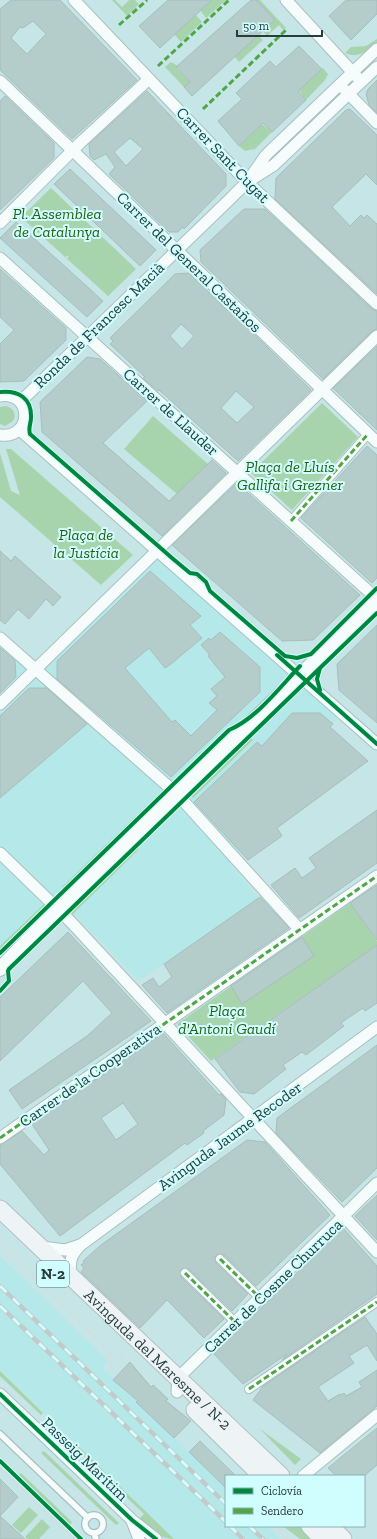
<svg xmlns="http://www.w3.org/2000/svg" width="377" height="1539" viewBox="0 0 377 1539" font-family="'Zilla Slab',serif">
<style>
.built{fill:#b5e8e9}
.green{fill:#a8d4ad}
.building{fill:#b4ccca;stroke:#a7bebc;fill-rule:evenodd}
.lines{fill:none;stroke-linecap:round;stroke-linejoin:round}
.service-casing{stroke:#a8c0c1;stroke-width:8}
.pedestrian-casing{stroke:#a8c0c1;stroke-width:10}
.minor-casing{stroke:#a8c0c1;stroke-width:13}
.tertiary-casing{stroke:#a8c0c1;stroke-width:16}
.primary-casing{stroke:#aec0c4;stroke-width:19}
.path{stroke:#d3dcde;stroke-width:2;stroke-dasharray:3 2;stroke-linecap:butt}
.service{stroke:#f6fbfb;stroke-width:5.5}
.pedestrian{stroke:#f6fbfb;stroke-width:8}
.minor{stroke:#f6fbfb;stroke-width:11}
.tertiary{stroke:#f6fbfb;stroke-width:14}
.primary{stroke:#eef4f6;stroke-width:17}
.rail-casing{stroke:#c2caca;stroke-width:4.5}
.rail{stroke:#d0fdfe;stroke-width:3;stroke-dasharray:9;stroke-linecap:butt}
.quiet{stroke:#50a646;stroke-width:3;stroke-dasharray:6 3;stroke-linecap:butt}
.cycleway-casing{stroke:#d0fdfe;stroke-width:6}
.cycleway{stroke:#00873e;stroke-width:4}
.labels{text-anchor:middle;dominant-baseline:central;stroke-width:4;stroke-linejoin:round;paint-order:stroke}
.shield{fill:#d0fdfe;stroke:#597778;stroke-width:1}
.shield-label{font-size:15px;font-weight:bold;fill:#263d3e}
.street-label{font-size:16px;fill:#263d3e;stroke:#d0fdfe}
.park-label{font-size:16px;font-style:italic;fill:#285f11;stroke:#d0fdfe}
</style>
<rect width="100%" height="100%" fill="#c6e5e6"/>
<path class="built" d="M157 551 342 713 330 727 368 761 229 863 259 898 139 981 76 916 59 910 0 969V638L36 669Z
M0 1256 108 1361 102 1368 226 1488V1526H267L280 1539H174L0 1371Z"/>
<path class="green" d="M112 0H115L122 7 129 0H135L139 4 127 16Z
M212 0H226L206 18 200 10Z
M256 0H260L286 28 283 30 279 25 267 36 262 30 274 20Z
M195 14 202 22 181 42 174 34Z
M257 34 263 40 239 62 234 56Z
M377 39V44C368 51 357 59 345 53L351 47 366 46Z
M171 62 178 66 176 68 190 82 184 87 165 67Z
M323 68 328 74 325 80 306 100 299 90Z
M336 95 338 97 275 159 273 156Z
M262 124 272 132 254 150 253 149 245 151 239 146Z
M51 188 136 269 108 296 21 217Z
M322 403 358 437 292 510 251 473Z
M6 406C13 408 17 414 13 421L5 426 0 424V407Z
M153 416 208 464 177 494 124 449Z
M6 449H11L133 555 101 585 0 497V453L11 491 20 495Z
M251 738 253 740 193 798 191 796Z
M163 790V793L63 889 62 887Z
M138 848 139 849 72 915V910Z
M45 903V906L41 911 0 950V946Z
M350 903 377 941V945L211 1061 177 1024Z
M0 1371 43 1413 41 1415 0 1376Z
M260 1429 301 1459 295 1465Z
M76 1444 174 1539C159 1539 150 1528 139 1519L144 1514 73 1446Z
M44 1451 119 1523 116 1525 41 1453Z
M21 1473 72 1522 70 1525 19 1475Z
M29 1507 38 1515 21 1533 12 1525Z
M42 1519 50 1527 39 1539H27L25 1537Z
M283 1526H301L314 1539H300Z"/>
<path class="building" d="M11 0H60L137 80 72 139 0 70V9ZM33 21 46 34 27 54 11 38 20 27 23 28Z
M168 0H212L160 48 139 26Z
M251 0H256L275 20 192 96 184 87 190 82 176 67Z
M346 0H377V14L351 40 329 16Z
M299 46 322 69 298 91 306 100 272 132 263 123 239 146 218 121 242 99 236 93 270 61 276 67Z
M377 80V113L369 105 366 94 368 89Z
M147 91 226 174V186L184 229 183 227 178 232H169L109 174 115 167 106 154 94 160 90 156 89 144ZM130 138 143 149 126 166 114 152Z
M5 96 54 143V158L0 210V101Z
M350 109 377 135V185L366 174 332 207 350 226 361 215 364 218 367 215 377 224V294L275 199 276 178 346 110Z
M70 169 156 250 140 266 54 184Z
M244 209H265L372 309 377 311V329L372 331 323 379 201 262 200 250Z
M16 222 103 301 87 317 0 238Z
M0 269 66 328V340L24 381 0 382V344L14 330 0 317Z
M189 273 228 311 229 310 311 390 238 461 159 390 158 391 143 378 145 377 110 344 113 341 110 338 175 274ZM181 324 194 336 182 349 170 336ZM236 391 254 407 237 423 221 408Z
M377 346V430L333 388Z
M87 357 100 359 147 401 103 443 169 501 212 460 226 473 162 536 42 432 40 402Z
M367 446 377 455V578L372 583 301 518Z
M237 483 360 595 313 640 282 641 172 545Z
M0 551 11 561 15 556 61 597 53 606 46 599 29 619 18 609 5 624 0 620Z
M150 571 201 616 190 625 202 638 171 664 165 668 149 648 125 668 172 722 175 720 191 736 217 710 209 703 217 696 211 689 225 677 208 656 210 655 201 645 209 638 211 640 220 632 260 667V692L171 777 57 679V661Z
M377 625V723L339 690 337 664Z
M0 648 15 661 16 677 0 693Z
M29 688H47L87 724 0 798V716Z
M292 713H320L333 724 330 727 368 761 277 828 282 836 248 860 194 802 257 742 262 746Z
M377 810V863L299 918 271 885 295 868 302 878 316 868 309 858Z
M377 885V940L350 903Z
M260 897 289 928 167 1013 142 985 153 978 159 987 172 977 164 964Z
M68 932 151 1021 22 1109 9 1090 87 1036 112 1013 83 981 0 1061V997Z
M302 937 314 956 242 1004 231 986Z
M377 945V1003L365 1011 363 1008 348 1018 341 1023 344 1026 306 1055 302 1052 283 1065 286 1069 254 1094 240 1092 215 1059Z
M163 1033 219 1095 221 1094 226 1099 224 1115 203 1131 204 1133 187 1145 185 1143 60 1236 0 1164V1145L22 1131 44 1155 49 1150 32 1124ZM123 1103 138 1124 116 1140 101 1118Z
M377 1045V1168L342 1202 276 1133 277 1118Z
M247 1140 265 1142 330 1215 256 1286 224 1255H216L215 1258 216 1263 248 1294 232 1311 189 1269H181L180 1272 181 1277 224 1319 204 1338 167 1300 140 1328 81 1272 84 1268 81 1265 84 1263 83 1261 101 1245Z
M377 1195V1240L355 1216Z
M343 1228 377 1266V1294L282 1360 287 1354 243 1384 214 1354Z
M365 1317 377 1334V1361L367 1345 349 1356 354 1363 318 1387 328 1401 340 1394 341 1395 344 1393 346 1396 362 1387 359 1382 377 1370V1406L320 1453 253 1400 263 1386Z
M130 1362 151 1387 153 1385 168 1399 166 1401 191 1421 174 1438 136 1402 138 1401 113 1380Z
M377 1428V1465L364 1476H336L328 1468Z
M200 1441 236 1476H226V1488L189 1452Z
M0 1479 18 1497 0 1516 25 1539H0Z"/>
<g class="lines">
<defs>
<path id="service" d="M0 1434 88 1518
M85 1524a9 9 0 1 1 18 0a9 9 0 1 1-18 0Z
M94 1533 96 1539"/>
<path id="pedestrian" d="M291 521 368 434
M220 1259 260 1298
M185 1273 235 1322
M249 1389 377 1302"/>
<path id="minor" d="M74 0 247 182 377 304
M286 0 357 77
M0 81 377 442
M345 90 377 123
M249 181 274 165 377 67
M0 223 80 143 149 79
M0 258 377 599
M0 396C33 391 33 439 0 435
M20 402 229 200 247 182 266 155 377 49
M20 430 377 744
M0 638 177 794 300 930
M0 704 377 336
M0 853 71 922 377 1252
M0 1138 377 876
M42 1247 65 1250 80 1245
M72 1277C68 1263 71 1254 82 1244L377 1027
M177 1392 178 1378 377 1183
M0 1394 132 1520 156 1539
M303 1476 377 1415
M132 1521 139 1539"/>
<path id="tertiary" d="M0 969 47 920 377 601"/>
<g id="primary">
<path id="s1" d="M0 1209 281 1476"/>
<path d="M195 1410 262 1476"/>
<path d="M310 1526 323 1539"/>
<path d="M330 1526 343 1539"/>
</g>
</defs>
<use href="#service" class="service-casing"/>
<use href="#pedestrian" class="pedestrian-casing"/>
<use href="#minor" class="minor-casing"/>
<use href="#tertiary" class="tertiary-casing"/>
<use href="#primary" class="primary-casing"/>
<path class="path" d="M323 17 340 0
M66 258 69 255
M0 1243 98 1341 110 1350V1367L123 1354
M151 1334 157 1328
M48 1420 67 1438
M0 1468 74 1539
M275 1526 287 1539"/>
<use href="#service" class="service"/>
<use href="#pedestrian" class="pedestrian"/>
<use href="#minor" class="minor"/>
<use href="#tertiary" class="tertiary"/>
<use href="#primary" class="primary"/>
<defs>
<path id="rail" d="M0 1286 226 1504
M0 1306 226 1522
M230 1526 243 1539
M249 1526 263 1539"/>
</defs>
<use href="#rail" class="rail-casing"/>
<use href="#rail" class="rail"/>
<path class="quiet" d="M119 25 147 0
M158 66 229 0
M203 109 287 29
M291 521 368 434
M0 1138 377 876
M220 1259 260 1298
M185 1273 235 1322
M249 1389 377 1302"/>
<defs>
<path id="cycleway" d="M0 392C18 390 32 398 31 418 31 423 28 428 30 434L172 558 190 573 197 574 206 582 210 591 285 656 297 658 311 654 377 588
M277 655 377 744
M320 690 317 679 320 668 377 613
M0 953 229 730C257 718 279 688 300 666
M0 991 9 981 8 971 9 969 320 668
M0 1394 132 1520 156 1539
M0 1461 81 1539"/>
</defs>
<use href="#cycleway" class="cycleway-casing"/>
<use href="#cycleway" class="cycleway"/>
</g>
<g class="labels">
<rect class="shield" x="37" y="1261" width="32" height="26" rx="3"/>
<g class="shield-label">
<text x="53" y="1274">N-2</text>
</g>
<g class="street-label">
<text transform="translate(223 155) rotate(46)">Carrer Sant Cugat</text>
<text transform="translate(189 262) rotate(44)">Carrer del General Castaños</text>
<text transform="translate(99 325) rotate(-44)">Ronda de Francesc Macià</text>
<text transform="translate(171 412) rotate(42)">Carrer de Llauder</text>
<text transform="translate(90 1075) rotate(-35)">Carrer de la Cooperativa</text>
<text transform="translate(230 1136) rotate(-36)">Avinguda Jaume Recoder</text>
<text transform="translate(273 1286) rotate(-44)">Carrer de Cosme Churruca</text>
<text stroke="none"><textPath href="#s1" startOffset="218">Avinguda del Maresme / N-2</textPath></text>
<text transform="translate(85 1459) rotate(44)">Passeig Marítim</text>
</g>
<g class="park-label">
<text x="57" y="213">Pl. Assemblea<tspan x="57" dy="18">de Catalunya</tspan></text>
<text x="290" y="466">Plaça de Lluís<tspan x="290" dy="18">Gallifa i Grezner</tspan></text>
<text x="86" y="534">Plaça de<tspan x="86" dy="18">la Justícia</tspan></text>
<text x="227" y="1010">Plaça<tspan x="227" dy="18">d'Antoni Gaudí</tspan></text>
</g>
</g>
<rect x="225" y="1475" width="140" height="52" fill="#d0fdfe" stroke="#8cb0b1"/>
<rect x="233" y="1488" width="20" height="6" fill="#00873e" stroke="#8cb0b1"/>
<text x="261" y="1495" font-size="12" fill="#263d3e">Ciclovía</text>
<rect x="233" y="1508" width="20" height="6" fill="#50a646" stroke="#8cb0b1"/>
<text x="261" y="1515" font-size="12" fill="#263d3e">Sendero</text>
<path d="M237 30v6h85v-6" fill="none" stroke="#263d3e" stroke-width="2"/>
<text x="243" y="30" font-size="12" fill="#263d3e" stroke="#d0fdfe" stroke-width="3" paint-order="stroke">50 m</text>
</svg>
